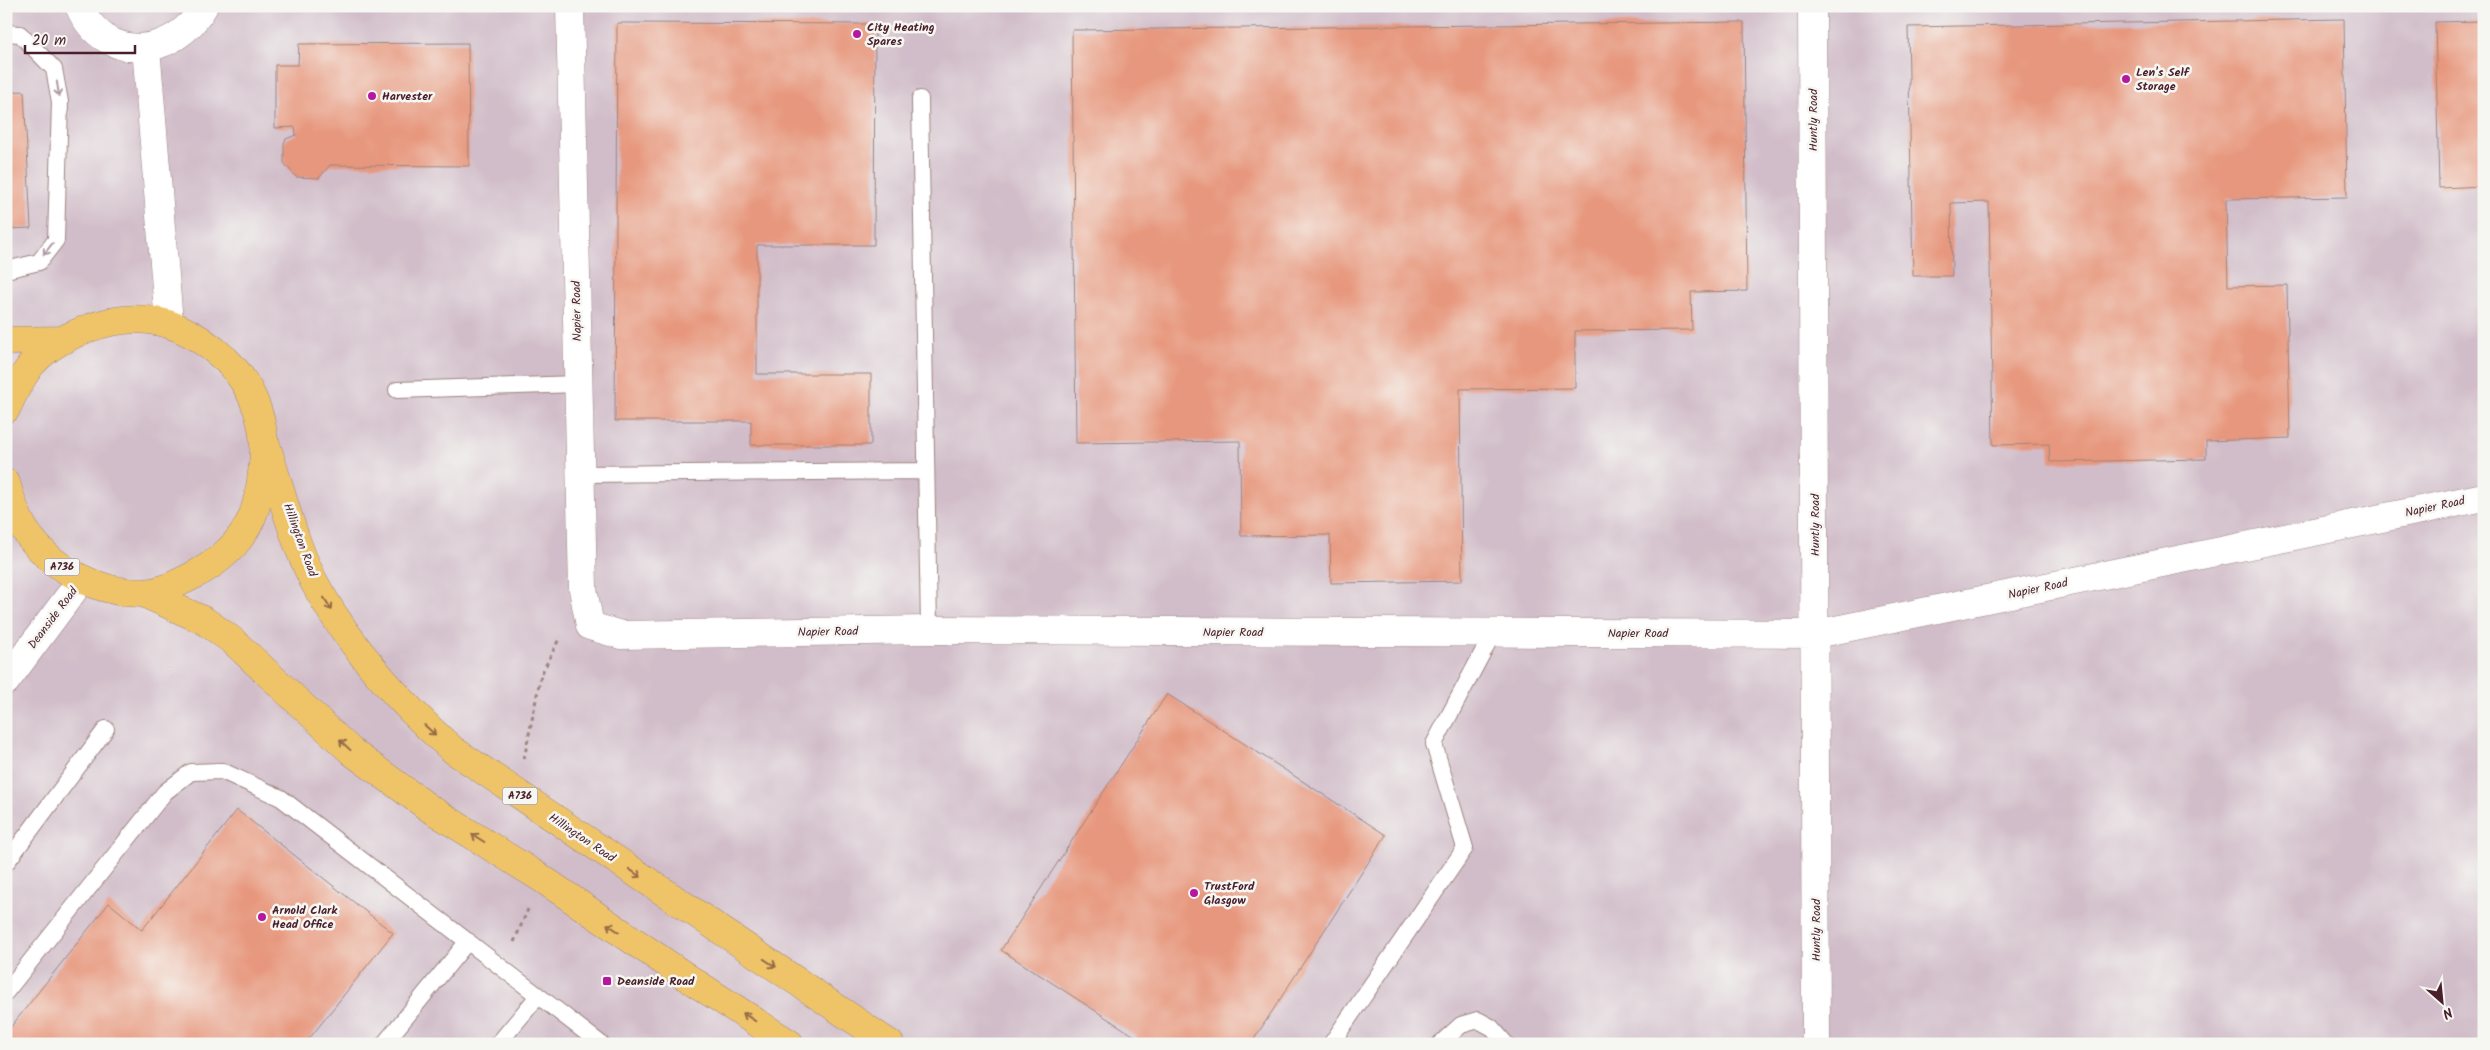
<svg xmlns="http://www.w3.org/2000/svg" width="2490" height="1050" viewBox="0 0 2490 1050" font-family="Kalam,sans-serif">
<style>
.industrial{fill:#d1bdc9}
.building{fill:#e7977d}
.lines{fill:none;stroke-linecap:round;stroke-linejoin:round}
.service-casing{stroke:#9c8581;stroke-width:18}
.minor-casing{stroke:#9c8581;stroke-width:29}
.primary-casing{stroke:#9c8581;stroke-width:29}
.path{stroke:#9c8581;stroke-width:3;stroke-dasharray:4 4;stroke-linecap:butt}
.service{stroke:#fff;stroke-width:16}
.minor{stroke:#fff;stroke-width:28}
.primary{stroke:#efc469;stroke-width:28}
.oneway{stroke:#ae9aa0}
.oneway2{stroke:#946947}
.poi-dot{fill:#b5179e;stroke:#f6f6f2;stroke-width:2}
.labels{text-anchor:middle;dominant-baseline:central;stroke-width:5;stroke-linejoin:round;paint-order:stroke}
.shield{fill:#f6f6f2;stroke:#7e6067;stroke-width:1}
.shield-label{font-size:11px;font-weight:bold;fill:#4a1f2b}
.poi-label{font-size:12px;font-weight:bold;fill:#4a1f2b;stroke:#f6f6f2;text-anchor:start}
.street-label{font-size:12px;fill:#4a1f2b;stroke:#f6f6f2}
</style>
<rect width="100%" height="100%" fill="#f6f6f2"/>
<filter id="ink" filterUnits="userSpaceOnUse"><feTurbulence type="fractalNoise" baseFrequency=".02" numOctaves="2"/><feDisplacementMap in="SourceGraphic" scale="10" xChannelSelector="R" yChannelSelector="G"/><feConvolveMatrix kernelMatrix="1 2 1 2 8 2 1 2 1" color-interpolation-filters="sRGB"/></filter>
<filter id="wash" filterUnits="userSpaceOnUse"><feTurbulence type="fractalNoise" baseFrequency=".0096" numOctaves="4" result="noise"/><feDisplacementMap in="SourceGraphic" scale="20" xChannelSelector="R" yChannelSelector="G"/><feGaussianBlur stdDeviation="1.12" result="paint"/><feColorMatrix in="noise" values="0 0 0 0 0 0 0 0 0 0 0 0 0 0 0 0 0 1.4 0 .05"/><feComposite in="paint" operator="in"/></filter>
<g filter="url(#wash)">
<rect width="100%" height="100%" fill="#efebd7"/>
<path class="industrial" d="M6 6H2484V1044H6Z"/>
<g id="blocks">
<path class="building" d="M2344 19 2347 197 2226 199 2228 286 2287 285 2290 438 2206 441V459L2050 462 2049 444 1993 445 1989 202 1951 203 1952 276H1913L1908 27Z
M2484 21V186L2439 188 2435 22Z
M1744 22 1747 291 1691 292 1692 330 1575 331V388L1460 389 1462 581 1331 583 1330 535 1241 536 1240 441 1076 443 1072 30Z
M617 23 875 24 874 245H757V374H871V445H751V421H615Z
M468 43 469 166 330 165 319 178 296 177 284 163V143L286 139 296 135 295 127 275 128V65H298L299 44Z
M24 91 31 228 6 229V92Z
M1167 694 1386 835 1251 1044H1147L1001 950Z
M237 810 393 933 305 1044H6V1033L109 903 142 930Z"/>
</g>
</g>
<g filter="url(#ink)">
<use href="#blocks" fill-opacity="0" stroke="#9c8581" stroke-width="1"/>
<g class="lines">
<defs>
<path id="service" d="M6 33 20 34 54 69 60 102 56 240 39 262 6 270
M920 99 929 630
M397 390 578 384
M580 474 926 471
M6 863 106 729
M6 992 165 792 191 772 222 771 281 798 601 1044
M384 1044 468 941
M498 1044 538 996
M1331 1044 1465 848 1434 744 1493 633
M1440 1044 1461 1025 1478 1020 1491 1027 1506 1044"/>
<path id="minor" d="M79 6C105 65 175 58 204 6
M570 6 583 589 590 626 621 635 929 630 1816 634 2484 497
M1812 6 1816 1044
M146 48 169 323
M6 681 82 579"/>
<path id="primary" d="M6 341 64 340
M6 409C13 394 21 378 31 365 51 341 93 323 123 320 165 315 196 333 226 360 254 387 268 427 263 465 261 482 259 501 252 517 241 543 217 564 192 576 179 583 157 593 142 593 99 593 54 570 29 536 18 522 11 500 6 483
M266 445C282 493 294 547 319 591 354 652 401 704 453 750L890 1044
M143 593 205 621 233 641 352 752 429 808 541 878 691 980 790 1044"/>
</defs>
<use href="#service" class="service-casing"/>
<use href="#minor" class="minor-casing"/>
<use href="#primary" class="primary-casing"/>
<path class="path" d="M524 759 541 675 560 637
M514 942 528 909"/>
<use href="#service" class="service"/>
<use href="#minor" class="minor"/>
<use href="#primary" class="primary"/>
</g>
<defs><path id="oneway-shaft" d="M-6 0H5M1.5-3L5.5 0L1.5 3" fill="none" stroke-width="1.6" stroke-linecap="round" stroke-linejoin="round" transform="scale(1.25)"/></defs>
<g class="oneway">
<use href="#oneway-shaft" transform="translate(58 89) rotate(81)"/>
<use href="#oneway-shaft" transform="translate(48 249) rotate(128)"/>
</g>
<g class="oneway2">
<use href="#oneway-shaft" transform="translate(328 604) rotate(58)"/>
<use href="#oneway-shaft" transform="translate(430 730) rotate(42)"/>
<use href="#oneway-shaft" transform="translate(345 745) rotate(-137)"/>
<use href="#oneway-shaft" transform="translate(478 838) rotate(-148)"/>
<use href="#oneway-shaft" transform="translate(635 873) rotate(34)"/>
<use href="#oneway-shaft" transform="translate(613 928) rotate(-146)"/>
<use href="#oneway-shaft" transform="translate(770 963) rotate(34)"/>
<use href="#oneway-shaft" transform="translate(749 1017) rotate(-147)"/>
</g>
</g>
<g class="poi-dot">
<circle cx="857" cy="34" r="5"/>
<circle cx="2126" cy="79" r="5"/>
<circle cx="372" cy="96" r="5"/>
<circle cx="1194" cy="893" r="5"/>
<circle cx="262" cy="917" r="5"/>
<rect x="602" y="976" width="10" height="10" rx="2.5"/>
</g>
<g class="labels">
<g class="shield">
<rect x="44.5" y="558.5" width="35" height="17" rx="4"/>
<rect x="502.5" y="787.5" width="35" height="17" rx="4"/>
</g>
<g class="shield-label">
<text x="62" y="567">A736</text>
<text x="520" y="796">A736</text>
</g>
<g class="poi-label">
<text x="867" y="27">City Heating<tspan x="867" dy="14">Spares</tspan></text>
<text x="2136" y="72">Len's Self<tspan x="2136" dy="14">Storage</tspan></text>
<text x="382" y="96">Harvester</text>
<text x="1204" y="886">TrustFord<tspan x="1204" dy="14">Glasgow</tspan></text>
<text x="272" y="910">Arnold Clark<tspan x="272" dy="14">Head Office</tspan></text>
<text x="617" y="981">Deanside Road</text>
</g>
<g class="street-label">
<text transform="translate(1813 120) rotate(-90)">Huntly Road</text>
<text transform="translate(577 311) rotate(-91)">Napier Road</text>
<text transform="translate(2435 507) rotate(-12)">Napier Road</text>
<text transform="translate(1815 525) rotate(-90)">Huntly Road</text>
<text transform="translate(300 540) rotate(70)">Hillington Road</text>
<text transform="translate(2038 589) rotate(-12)">Napier Road</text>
<text transform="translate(53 618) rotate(-53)">Deanside Road</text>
<text transform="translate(828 632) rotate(-1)">Napier Road</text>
<text x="1233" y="632">Napier Road</text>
<text x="1638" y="633">Napier Road</text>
<text transform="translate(582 838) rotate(34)">Hillington Road</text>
<text transform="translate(1816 930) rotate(-90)">Huntly Road</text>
</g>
</g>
<rect width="2490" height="1050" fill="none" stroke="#f6f6f2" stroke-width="25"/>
<g transform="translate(2442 1002) rotate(153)" stroke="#f6f6f2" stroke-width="4" paint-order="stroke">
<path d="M0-4L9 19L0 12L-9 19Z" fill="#4a1f2b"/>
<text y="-8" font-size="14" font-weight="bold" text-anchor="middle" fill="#4a1f2b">N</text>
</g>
<path d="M25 45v8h110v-8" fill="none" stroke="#4a1f2b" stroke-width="2.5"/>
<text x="32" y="45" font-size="15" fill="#4a1f2b" stroke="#f6f6f2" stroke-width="4" paint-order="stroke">20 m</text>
</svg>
